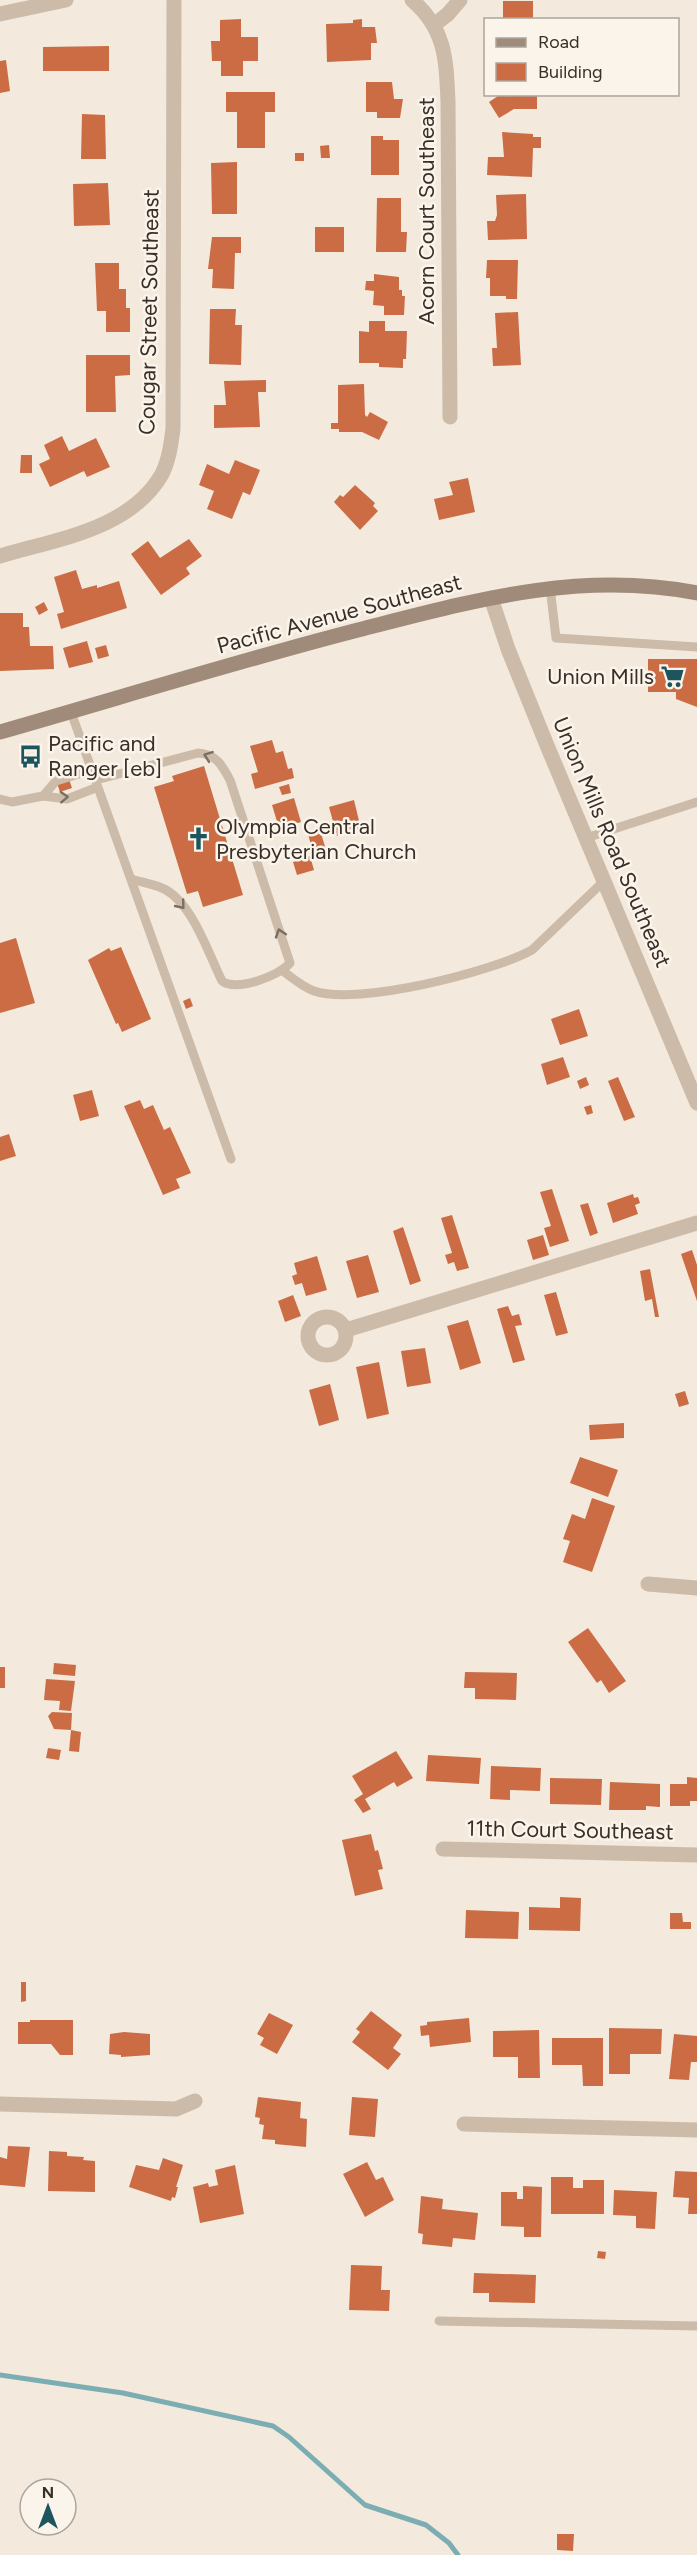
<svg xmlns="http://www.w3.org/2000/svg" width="697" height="2555" viewBox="0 0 697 2555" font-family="Figtree,sans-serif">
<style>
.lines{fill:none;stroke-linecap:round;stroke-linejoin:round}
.stream{stroke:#7badb2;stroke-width:5}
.building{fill:#cb6c44}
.service{stroke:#ccbba8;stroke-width:9}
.minor{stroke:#ccbba8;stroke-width:15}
.tertiary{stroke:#ccbba8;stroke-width:15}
.secondary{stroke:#a08a79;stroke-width:15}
.oneway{stroke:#7b6e62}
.labels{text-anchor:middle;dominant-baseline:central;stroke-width:5;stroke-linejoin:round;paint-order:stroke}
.street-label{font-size:22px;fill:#392f29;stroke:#fbf4ea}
.poi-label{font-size:22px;fill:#392f29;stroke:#fbf4ea;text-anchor:start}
</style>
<rect width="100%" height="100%" fill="#f3eadd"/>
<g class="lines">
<path class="stream" d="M0 2375 123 2393 273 2426 289 2437 365 2505 426 2525 449 2543 458 2555"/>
</g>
<path class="building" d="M503 1H533V20H503Z
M241 19V37H258V61H243V76H221V61H212L211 41H220V20Z
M362 19V27H375L377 43H371V60L327 62 326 24 353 23V20Z
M109 46V71H43V47Z
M6 60 10 91 0 93V61Z
M366 82H392L394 99H403L400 118H377V112H366Z
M226 92H275V112H265V148H237V112H226Z
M501 94H508L509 97 512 94H537V109H514L499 118 489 102Z
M82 114 105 115 106 159H81Z
M502 132 533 134V137H541V148H533L532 177 487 175 488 157H504Z
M371 136H383V140H399V175H371Z
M329 145 330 158H321L320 146Z
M295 153H304V161H295Z
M237 162V214H212L211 163Z
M108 183 110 225 74 226 73 184Z
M526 194 527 239 488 240 487 221H495L497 215 496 195Z
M377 198H401V232H407L406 252H376Z
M315 227H344V252H315Z
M212 237H241V253H235L234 289 212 288 213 269H208Z
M487 260H518L517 299H506V296H490V278H486Z
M95 263H119V289H126V308H130V332H106V311H97Z
M374 274 399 277V290H402V296H405L404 315H384V306L373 305 374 291 365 290 366 281H374Z
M210 309H236L235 325H242L241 365 209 364Z
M518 312 521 365 493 366 492 348H497L495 313Z
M369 321H385V331H407L406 359H403V368L379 367V363H359V331L369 332Z
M86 355H130V375L115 376 116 412H86Z
M266 380V392H258L260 427 214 428V405H226L224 381Z
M364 384 365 415 367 417 370 412 388 422 379 440 362 432H339V429H331V423H338V385Z
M62 436 69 451 96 438 110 467 87 477 84 471 50 487 39 464 50 459 44 445Z
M21 455H32V473H20Z
M235 460 260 470 250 495 243 492 232 519 207 509 214 491 199 485 207 464 229 474Z
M468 478 475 512 439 520 434 499 453 495 449 482Z
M355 485 375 503 373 506 378 511 360 530 334 502 340 495 343 497Z
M189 539 202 556 186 568 190 574 161 595 131 554 148 541 160 558Z
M76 570 82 589 97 585V588L119 581 127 608 61 629 57 614 64 612 54 577Z
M44 602 48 610 39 615 35 607Z
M0 613H23V627H29L30 646H53L54 669 0 671Z
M87 641 93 662 69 668 63 648Z
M106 645 109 656 98 659 95 648Z
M648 659H697V707L676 699V692H648V684H635V672H648Z
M272 740 276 753 283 751 288 769 292 768 294 778 255 789 251 774 258 772 250 746Z
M204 766 243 895 203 907 198 891 187 894 154 787 174 781 172 776Z
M69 779 72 788 60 792 57 783Z
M289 784 291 793 282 795 279 787Z
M294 798 301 822 279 828 272 805Z
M354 800 361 829 337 836 329 807Z
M320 830 327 853 314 856 308 834Z
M310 856 314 870 297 875 293 862Z
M16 938 35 1003 0 1013V943Z
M121 947 151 1019 122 1032 118 1023 116 1024 88 960 109 948 111 951Z
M190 998 193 1006 186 1009 183 1001Z
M579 1009 588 1036 560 1045 551 1019Z
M563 1057 570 1077 547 1085 541 1064Z
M586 1077 589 1085 580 1089 577 1081Z
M618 1077 635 1117 624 1121 608 1081Z
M92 1090 99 1116 80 1121 73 1095Z
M140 1100 144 1109 153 1105 164 1130 170 1127 191 1173 176 1179 180 1188 163 1195 124 1106Z
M591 1105 593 1113 587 1115 584 1107Z
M9 1134 16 1156 0 1161V1137Z
M552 1189 569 1241 550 1247 544 1228 551 1226 540 1192Z
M633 1194 634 1198 638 1197 640 1203 635 1205 638 1214 613 1223 607 1203Z
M588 1203 598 1233 590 1236 580 1205Z
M452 1215 469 1268 457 1271 454 1262 448 1264 445 1255 452 1253 441 1218Z
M403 1227 421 1281 410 1285 393 1231Z
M543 1235 549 1255 533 1260 527 1240Z
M692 1250 697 1265V1301L681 1254Z
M368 1255 379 1292 357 1298 346 1261Z
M317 1256 327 1290 306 1296 302 1283 295 1285 292 1276 297 1274 294 1263Z
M650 1269 659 1317H655L652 1299 645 1301 640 1271Z
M556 1292 568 1333 556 1336 544 1295Z
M293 1295 301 1316 285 1322 278 1301Z
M508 1306 512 1316 519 1314 522 1325 515 1326 525 1360 513 1363 497 1309Z
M468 1320 481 1363 460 1370 447 1326Z
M425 1348 431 1383 407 1387 401 1351Z
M379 1362 389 1414 367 1419 356 1367Z
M330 1384 339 1420 319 1426 309 1390Z
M685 1391 689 1404 679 1407 675 1394Z
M624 1423V1438L590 1440 589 1425Z
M580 1457 618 1470 608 1497 570 1483Z
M592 1498 615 1506 592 1572 563 1562 570 1541 563 1539 572 1514 585 1519Z
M588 1628 626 1681 609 1693 601 1680 597 1683 568 1642Z
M54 1663 76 1665 75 1676 53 1674Z
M0 1667H5V1688H0Z
M465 1672 517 1673 516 1700 475 1699V1688H464Z
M46 1679 75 1681 71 1711 59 1710 60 1701 44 1700Z
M52 1712 72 1713 71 1730 54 1729 48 1716Z
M71 1730 81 1732 79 1752 69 1751Z
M48 1748 61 1750 59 1760 46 1758Z
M396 1751 413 1778 397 1787 394 1782 365 1799 371 1809 363 1813 354 1800 363 1794 352 1776Z
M428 1755 481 1758 479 1784 426 1781Z
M491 1766 541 1768 540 1791 510 1790V1800L490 1799Z
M687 1777 697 1778V1801H690V1806H670V1784H687Z
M550 1778 602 1779 601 1805 550 1804Z
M610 1782 660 1784V1807L646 1806V1810H609Z
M371 1834 375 1851 378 1850 383 1869 378 1870 383 1889 355 1896 342 1840Z
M560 1897 581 1898 580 1931 529 1930V1907L560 1908Z
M466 1910 519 1912 518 1939 465 1938Z
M670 1913H682L683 1922H691V1929H670Z
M21 1982H26V2001L21 2002Z
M371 2011 402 2035 393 2048 401 2054 388 2070 352 2042 360 2032 356 2029Z
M269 2013 293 2025 277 2054 260 2045 264 2038 257 2034Z
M469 2018 471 2042 430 2047 429 2035 421 2036 420 2026 427 2025V2022Z
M30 2020H73V2055H60L51 2044H18V2022H30Z
M609 2028 662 2029 661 2054H630V2074H609Z
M539 2030 540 2078H518V2057H493V2031Z
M124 2032 150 2034V2055L121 2057V2055L109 2054 110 2034Z
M674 2034 697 2036V2062H691L689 2080 669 2079Z
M552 2038H603V2086H583L582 2065H552Z
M258 2097 301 2102 300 2118 307 2119 306 2147 275 2144V2140L262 2139 264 2125 259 2124 260 2118 255 2117Z
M352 2097 378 2099 375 2137 349 2135Z
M8 2146 30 2147 25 2187 0 2185V2157L7 2159Z
M49 2151 67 2152V2156L84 2157 83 2160 95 2161V2192L48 2191Z
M163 2158 183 2165 176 2187H178L175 2198 172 2197 171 2201 129 2187 136 2165 159 2170Z
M367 2162 376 2180 383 2177 394 2200 365 2217 343 2174Z
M235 2165 244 2214 200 2223 193 2187 208 2183 209 2187 218 2185 215 2170Z
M675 2171 697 2172V2214H688L689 2198 673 2197Z
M551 2177H573V2188H583V2180H604V2214H551Z
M523 2186 542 2187 541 2237H524V2227L501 2226V2192H517V2199H523Z
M614 2190 657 2192 655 2229 636 2228V2216L613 2215Z
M421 2196 443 2199 442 2209 478 2213 475 2240 453 2238 452 2247 422 2244 423 2234 418 2233Z
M598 2251 606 2252 605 2259 597 2258Z
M351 2265 382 2266 381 2290H390L389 2311 349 2310Z
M474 2273 536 2275 535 2303 489 2302V2293H473Z
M557 2534H574L573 2551 557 2550Z"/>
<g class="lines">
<path class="service" d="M550 587 556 638 697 647
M71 712 231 1159
M92 770 56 781 43 796 67 799 98 787
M96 780 198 753C216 754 222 765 230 780L290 963C279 976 236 992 222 981 208 953 192 901 162 888 152 884 141 882 131 879
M0 799 12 802 43 796
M586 838 697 802
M283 971C292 978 303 987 314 991 357 1006 492 972 532 950L604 881
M439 2321 697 2326"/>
<path class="minor" d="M412 0C446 29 446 60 448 101L450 417
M0 14 66 0
M434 25 448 14 460 0
M0 556C56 539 130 530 162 474 169 460 171 444 173 429L174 0
M308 1336a19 19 0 1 1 38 0a19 19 0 1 1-38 0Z
M346 1330 697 1223
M648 1584 697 1588
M443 1849 697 1855
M0 2104 176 2109 195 2101
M464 2124 697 2130"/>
<path class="tertiary" d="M491 598 508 649 546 743 697 1103"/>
<path class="secondary" d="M0 732C119 698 238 661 358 630 472 601 578 570 697 593"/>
</g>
<defs><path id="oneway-chevron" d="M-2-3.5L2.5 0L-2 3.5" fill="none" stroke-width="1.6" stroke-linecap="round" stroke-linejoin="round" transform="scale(1.5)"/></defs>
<g class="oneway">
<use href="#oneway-chevron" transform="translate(208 756) rotate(-160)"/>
<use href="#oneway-chevron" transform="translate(64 797) rotate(-3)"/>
<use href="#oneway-chevron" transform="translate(181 905) rotate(51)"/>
<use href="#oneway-chevron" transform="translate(280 933) rotate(-108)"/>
</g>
<defs>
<symbol id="supermarket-bare" viewBox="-9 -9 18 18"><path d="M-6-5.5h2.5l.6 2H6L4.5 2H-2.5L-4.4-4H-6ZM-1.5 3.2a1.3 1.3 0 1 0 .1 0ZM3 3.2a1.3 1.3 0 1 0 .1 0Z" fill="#1c555d" stroke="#fbf4ea" stroke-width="2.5" paint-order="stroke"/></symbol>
<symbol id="bus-bare" viewBox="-9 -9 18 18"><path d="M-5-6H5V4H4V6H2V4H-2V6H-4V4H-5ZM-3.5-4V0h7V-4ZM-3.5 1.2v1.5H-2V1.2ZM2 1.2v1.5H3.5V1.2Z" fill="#1c555d" stroke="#fbf4ea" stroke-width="2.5" paint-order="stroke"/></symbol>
<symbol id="church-bare" viewBox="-9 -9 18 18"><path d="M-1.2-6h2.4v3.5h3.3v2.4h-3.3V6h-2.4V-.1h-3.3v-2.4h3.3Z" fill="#1c555d" stroke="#fbf4ea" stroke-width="2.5" paint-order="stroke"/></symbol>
</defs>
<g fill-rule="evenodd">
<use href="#supermarket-bare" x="656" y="660" width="33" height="33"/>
<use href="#bus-bare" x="14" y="740" width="33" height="33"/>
<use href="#church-bare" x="182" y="822" width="33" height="33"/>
</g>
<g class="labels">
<g class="street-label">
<text transform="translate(426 211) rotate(-90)">Acorn Court Southeast</text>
<text transform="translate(149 312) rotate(-89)">Cougar Street Southeast</text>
<text transform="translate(339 614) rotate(-15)">Pacific Avenue Southeast</text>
<text transform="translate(612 842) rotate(67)">Union Mills Road Southeast</text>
<text transform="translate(570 1830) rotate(1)">11th Court Southeast</text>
</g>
<g class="poi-label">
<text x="654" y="676" text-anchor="end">Union Mills</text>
<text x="48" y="743">Pacific and<tspan x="48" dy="25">Ranger [eb]</tspan></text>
<text x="216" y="826">Olympia Central<tspan x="216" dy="25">Presbyterian Church</tspan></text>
</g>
</g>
<rect x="484" y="18" width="195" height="78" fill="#fbf4ea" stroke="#ada59d" stroke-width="1.5"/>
<rect x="496" y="38" width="30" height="9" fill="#a08a79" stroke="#ada59d" stroke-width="1.5"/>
<text x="538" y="48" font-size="18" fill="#392f29">Road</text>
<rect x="496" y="63" width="30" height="18" fill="#cb6c44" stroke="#ada59d" stroke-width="1.5"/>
<text x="538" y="78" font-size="18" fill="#392f29">Building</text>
<g transform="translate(48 2507)"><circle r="28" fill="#fbf4ea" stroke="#ada59d" stroke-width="1.5"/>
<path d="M0-4.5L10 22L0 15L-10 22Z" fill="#1c555d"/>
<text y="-9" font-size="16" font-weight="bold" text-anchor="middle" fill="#392f29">N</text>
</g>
</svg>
